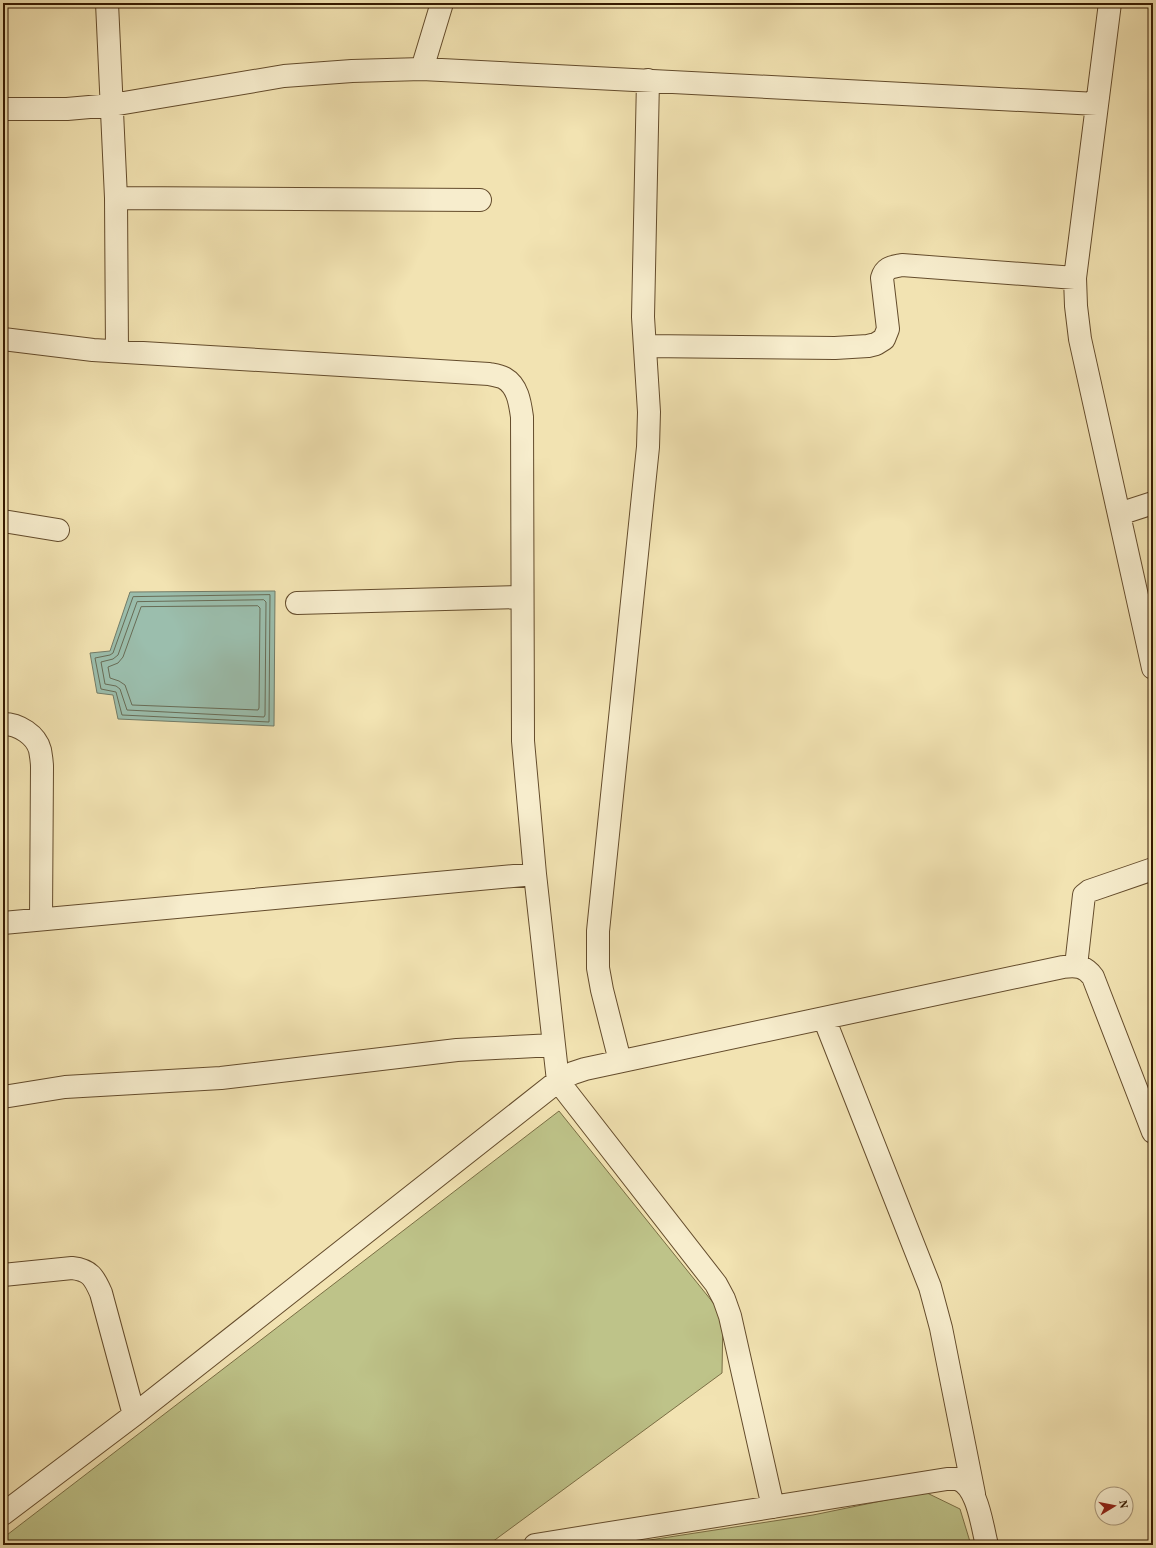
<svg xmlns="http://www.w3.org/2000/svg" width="1156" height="1548" viewBox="0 0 1156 1548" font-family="Vollkorn,serif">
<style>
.green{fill:#bec389;stroke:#7a6e44}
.water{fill:#9bbead;stroke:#727c68}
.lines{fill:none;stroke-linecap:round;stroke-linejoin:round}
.shore{stroke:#686c56;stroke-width:1}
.minor-casing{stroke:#644c2c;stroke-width:24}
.minor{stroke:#f7edcd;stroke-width:22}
</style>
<rect width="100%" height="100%" fill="#f2e3b2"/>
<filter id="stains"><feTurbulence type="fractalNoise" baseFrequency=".005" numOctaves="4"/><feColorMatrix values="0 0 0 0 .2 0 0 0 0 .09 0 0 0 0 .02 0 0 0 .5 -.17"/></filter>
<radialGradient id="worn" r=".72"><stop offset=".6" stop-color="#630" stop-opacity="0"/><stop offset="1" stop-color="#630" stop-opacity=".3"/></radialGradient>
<path class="green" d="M559 1111 723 1315 722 1373 488 1545H3V1538Z
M925 1492 960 1509 971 1545H617L813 1515Z"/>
<path class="water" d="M275 591 274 726 118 719 113 695 97 693 90 653 110 651 130 592Z"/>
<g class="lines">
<path class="shore" d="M270 595 269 722 122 715 116 692 101 689 95 658 110 655 113 653 133 597Z
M264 600 266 602 265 715 264 717 127 710 120 689 116 686 105 684 101 662 113 659 118 655 137 602Z
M258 606 260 608 259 708 258 710 132 705 125 685 119 681 110 678 108 667 118 663 123 657 141 607Z"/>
<defs>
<path id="minor" d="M107 3 116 198 117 351
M1110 3 1075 278 1076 306 1080 339 1153 668
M422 69 442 3
M3 109H67L112 105 284 76 352 71 422 69 1097 104
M116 198 480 200
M3 339 93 350 489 374C494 375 500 376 504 378 518 386 520 403 522 417L523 741 535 874 558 1081 716 1284 724 1299 730 1316 773 1507
M645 346 835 348 868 346 876 344 884 339 888 329 882 278C885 267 892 267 902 265L1075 278
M1119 514 1153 503
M3 521 58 530
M297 603 522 597
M3 724C19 724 36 735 40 750 41 756 42 761 42 767L41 919
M3 923 535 874
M1076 966 1084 895 1089 891 1153 869
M824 1018 930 1287 941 1328 974 1494
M620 1061 602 990 598 968V931L648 447 649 412 643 317 648 80
M3 1097 65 1087 221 1078 457 1050 554 1045
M3 1275 72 1268C90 1270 94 1277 101 1293L134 1415
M3 1514 134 1415 558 1081 573 1073 585 1069 1063 967C1076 965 1085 966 1093 977L1153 1132
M535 1545 947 1479C950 1479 954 1479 957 1479 978 1485 982 1527 987 1545"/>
</defs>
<use href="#minor" class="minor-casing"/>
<use href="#minor" class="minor"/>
</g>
<rect width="1156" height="1548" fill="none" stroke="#f2e3b2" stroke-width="16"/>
<rect x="4" y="4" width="1148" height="1540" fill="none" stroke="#351900" stroke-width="2"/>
<rect x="8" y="8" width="1140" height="1532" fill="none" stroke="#351900"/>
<g transform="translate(1114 1506) rotate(80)"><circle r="19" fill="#f7edcd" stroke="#a9987b"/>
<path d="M0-3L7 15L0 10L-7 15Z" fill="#8f2418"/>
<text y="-6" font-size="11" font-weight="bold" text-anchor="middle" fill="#351900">N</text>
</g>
<rect width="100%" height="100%" filter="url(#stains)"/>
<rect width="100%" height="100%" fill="url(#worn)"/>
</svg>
